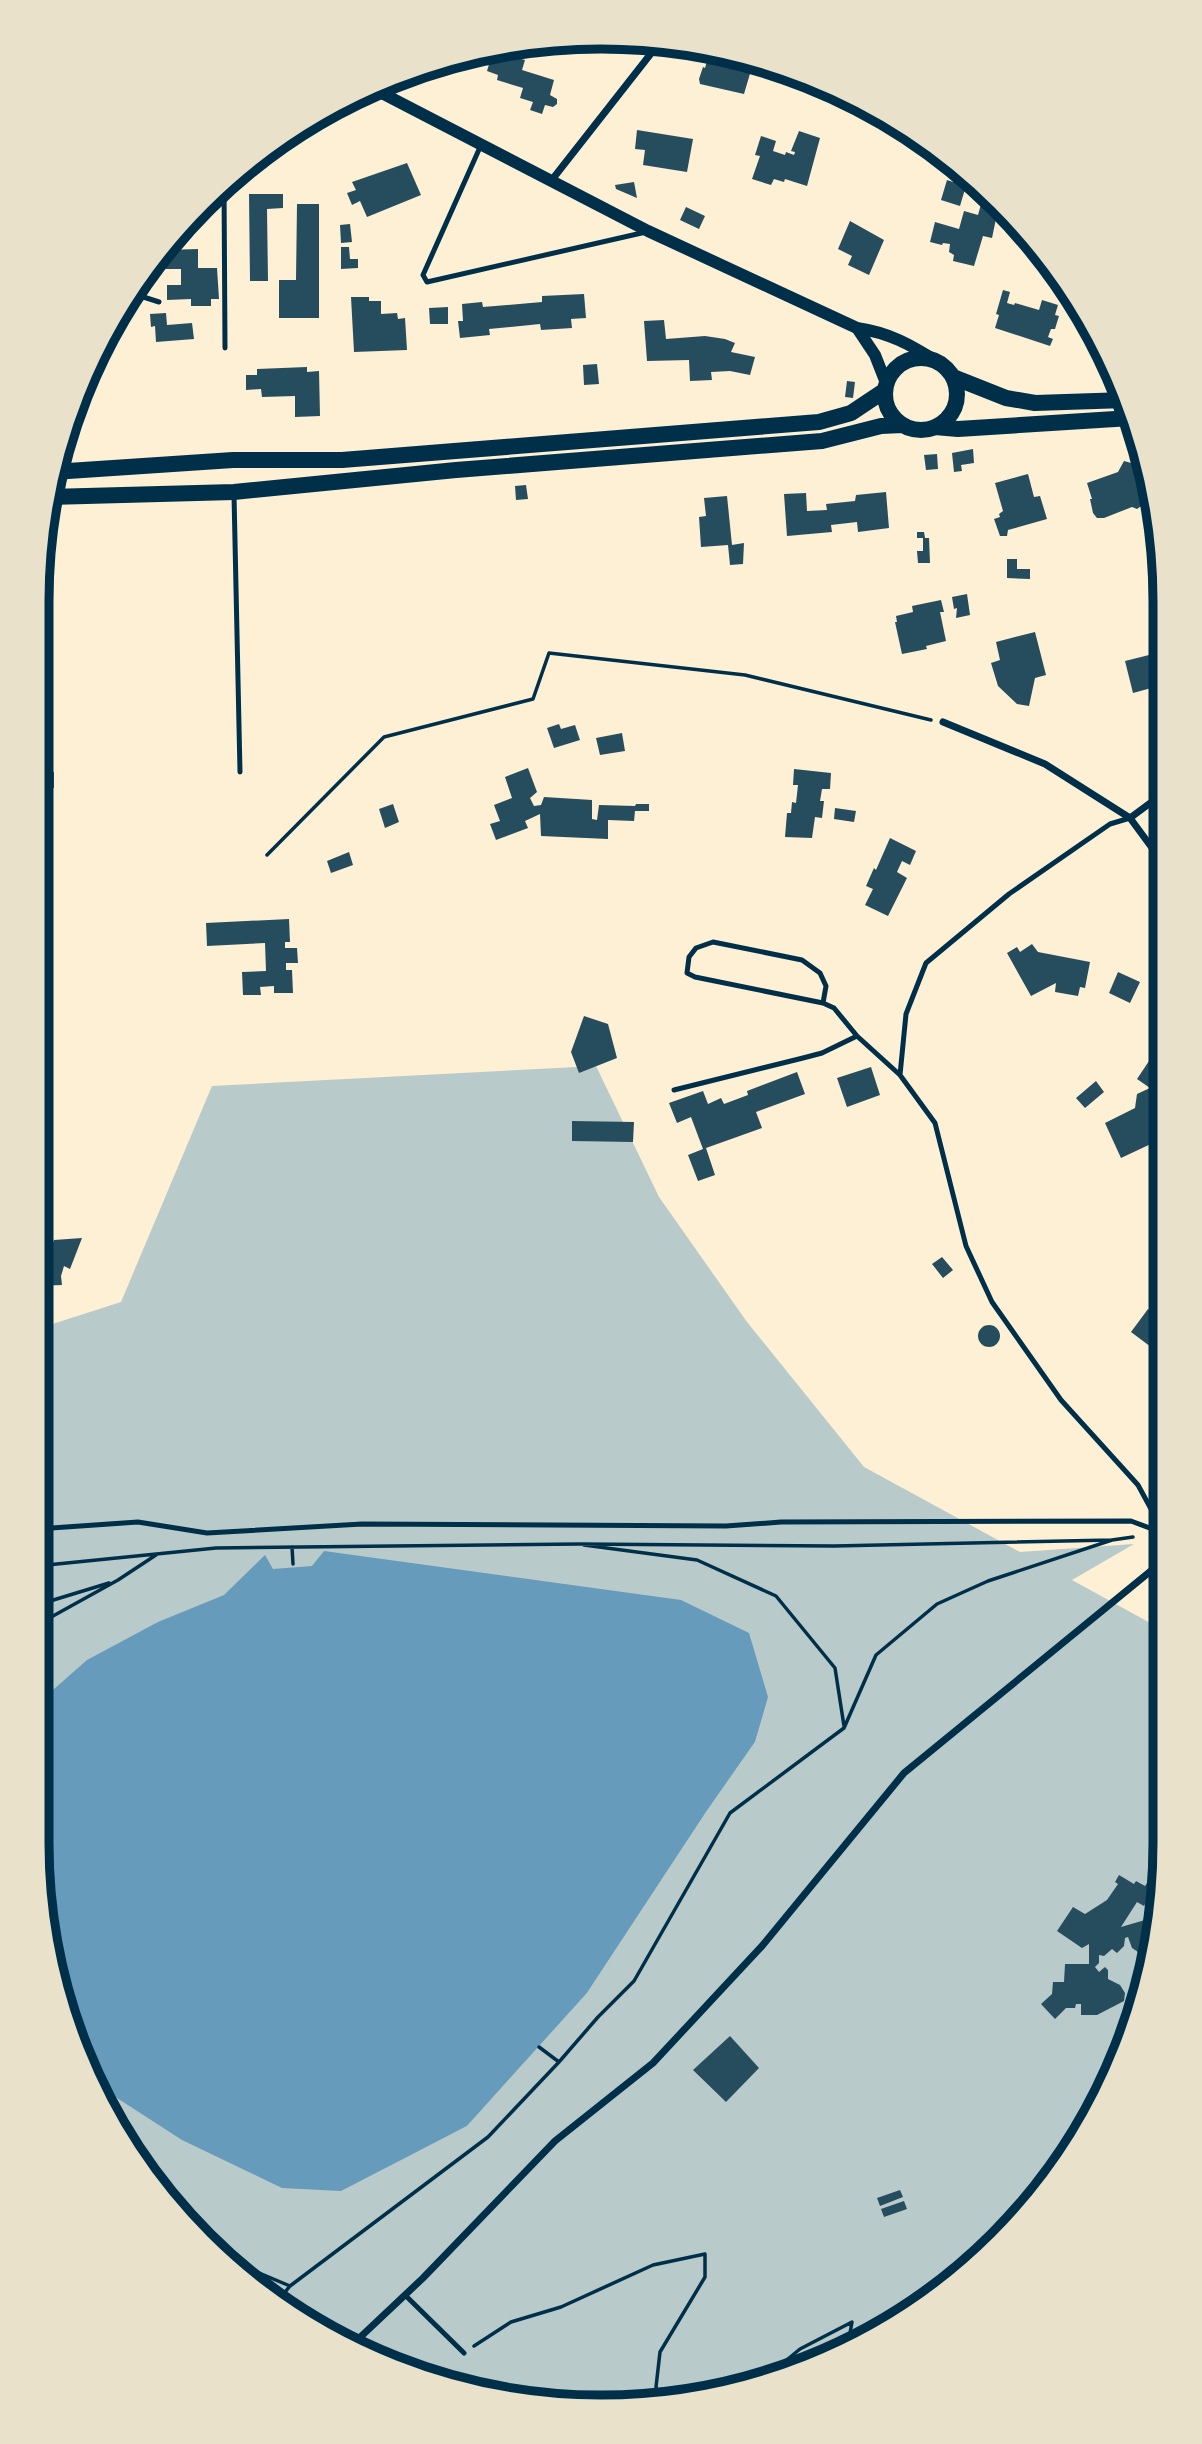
<svg xmlns="http://www.w3.org/2000/svg" width="1202" height="2444" viewBox="0 0 1202 2444" font-family="Overpass,sans-serif">
<style>
.green{fill:#b9caca;fill-rule:evenodd}
.water{fill:#669bbc}
.building{fill:#264d5e}
.lines{fill:none;stroke-linecap:round;stroke-linejoin:round}
.path{stroke:#003049;stroke-width:3.5}
.service{stroke:#003049;stroke-width:5}
.minor{stroke:#003049;stroke-width:7}
.tertiary{stroke:#003049;stroke-width:12}
.primary{stroke:#003049;stroke-width:16}
.rim{fill:none;stroke:#003049;stroke-width:9}
</style>
<rect width="100%" height="100%" fill="#fdf0d5"/>
<path class="green" d="M596 1066 659 1197 747 1322 864 1467 1020 1552 1134 1544 1072 1580 1163 1630 1164 1880 1146 1989 1107 2092 1000 2242 851 2349 675 2402 491 2396 319 2331 229 2267 154 2187 67 2025 37 1843V1329L121 1302 212 1086ZM763 1711 755 1742 706 1812 587 1993 467 2126 353 2184Z"/>
<path class="water" d="M324 1551 681 1600 749 1633 768 1697 755 1742 706 1812 587 1993 467 2126 341 2191 282 2188 182 2140 100 2087 67 2025 37 1843V1704L87 1660 158 1622 224 1595 265 1555 273 1569 312 1566Z"/>
<path class="building" d="M710 50 754 60 744 94 700 84 699 79 703 67 705 68Z
M493 51 525 60 522 70 554 80 550 95 557 99V104L553 107 545 105 542 114 530 110 533 102 520 98 523 88 497 80 498 75 487 71Z
M637 130 693 139 687 172 643 165 645 150 635 149Z
M799 131 820 138 807 186 785 179 784 182 774 179 771 185 752 179 760 156 755 155 761 136 776 141 773 151 785 155 786 152 794 155 795 152 791 151Z
M407 163 421 195 367 217 360 201 352 205 347 193 356 190 352 182Z
M955 175 968 179 960 206 941 200 947 180 953 182Z
M634 182 637 198 616 189 615 185Z
M985 190 1003 209 1001 215 997 214 992 238 983 236 974 266 953 261 954 255 949 252 950 244 943 243 942 245 930 242 935 222 959 229 964 211 978 215Z
M249 194H283V208L267 209 268 281H250Z
M297 204H319V318H279V280H296Z
M686 207 705 216 699 229 680 220Z
M850 221 884 240 869 275 848 265 852 256 838 249Z
M350 224 352 242 341 243 340 225Z
M166 244V250L198 249V268H217L219 299H211V306H191V299L167 300V285H181V269H166V265L148 266Z
M341 247H349L350 259H358V268L341 269Z
M1003 290 1010 292 1007 303 1014 305 1015 303 1039 310 1042 300 1058 305 1055 315 1059 316 1055 329H1051L1048 337 1053 339 1050 346 995 328 999 315 996 314Z
M584 294 586 318 571 319 572 328 541 330 540 324 489 329 490 335 460 338 458 321H463L462 304 482 302 483 307 542 302V296Z
M351 297H369V301H381V314L397 313 398 319 405 318 407 350 354 352Z
M448 307V324H430L429 308Z
M166 313 167 325 192 323 194 339 156 342 155 326 151 327 150 314Z
M664 320 666 339 705 336 725 339 735 343 731 352 755 357 750 375 730 371 711 372 712 380 690 381 689 360 647 361 644 321Z
M1091 331 1105 355H1091Z
M597 364 599 384 584 385 583 365Z
M307 367V372L319 371 320 416 295 417V396L262 397 261 389 246 390V375H257V369Z
M847 381 855 382 853 398 845 397Z
M973 449 974 463 961 465 962 471 954 472 952 453Z
M937 454 938 469 926 470 924 455Z
M1124 461 1142 466 1140 476 1144 504 1137 509 1132 507 1104 518H1097L1093 513 1090 499H1092L1087 483 1118 472Z
M1028 474 1034 497 1040 496 1047 519 1008 530 1007 536H1000L994 519 1000 517 999 514 1003 511 995 483Z
M526 485 528 499 516 500 515 486Z
M886 492 889 528 858 532 857 522 831 525 832 532 787 536 784 494 806 493 807 511 827 510 826 504 855 501 856 495Z
M727 496 732 545 744 543 743 564 730 565 728 545 701 547 699 517 706 516 704 498Z
M917 532H924L925 538H929L930 563H918L917 551H923V538H917Z
M1007 559H1017V569H1030V579L1007 578Z
M967 594 970 615 956 618 957 608 954 609 952 597Z
M941 600 944 612H940L946 641 926 646 927 649 902 654 895 622H897L896 616 913 612 912 606Z
M1035 632 1046 675 1035 678 1029 706 1017 704 998 686 991 663 1000 660 996 642Z
M1161 648V689L1156 690 1155 687 1133 693 1125 661 1157 653 1156 650Z
M559 724 561 729 575 725 580 740 554 748 547 728Z
M622 733 625 751 600 755 596 738Z
M528 768 537 792 530 798 534 806 541 805 544 797 592 800V819L597 820 599 805 635 806 636 804H649V811H635L634 821 608 820V839L541 836 540 814 525 821 528 828 496 840 490 824 500 821 494 805 512 798 505 777Z
M794 769 831 773 830 789H822L820 801H824L822 818 815 817 812 838 785 837 787 813H791L792 802 796 803 798 785H793Z
M44 771 54 772V788H44Z
M393 804 399 822 385 828 379 809Z
M835 808 856 811 854 822 834 819Z
M38 830H53V846L38 845Z
M890 838 916 851 910 865 902 861 897 872 907 878 888 916 865 905 873 889 866 886 874 868 876 870Z
M349 852 353 865 331 873 327 861Z
M289 919 290 942H285V948H297L298 963H286V970H292L293 993H274V986L260 987 261 995H243L242 972 266 971 265 943 207 946 206 923Z
M1032 944 1038 952 1090 962 1085 988 1080 987 1078 996 1055 992 1056 983 1031 996 1007 953 1017 947 1020 952Z
M1118 972 1140 982 1130 1003 1109 993Z
M584 1016 608 1024 617 1058 579 1073 571 1052Z
M1151 1058 1162 1066 1152 1079 1161 1085 1155 1093 1162 1098V1132L1155 1142 1121 1158 1105 1123 1135 1108 1137 1094 1150 1088 1137 1079Z
M871 1067 880 1095 847 1107 837 1078Z
M797 1072 805 1094 756 1112 762 1128 706 1148 715 1175 698 1181 688 1155 703 1149 691 1117 677 1123 669 1103 703 1091 708 1104 721 1098 724 1104 748 1095 747 1091Z
M1096 1081 1104 1092 1085 1108 1076 1098Z
M572 1121 634 1122 633 1142 572 1141Z
M37 1212H47L48 1231 37 1232Z
M82 1238 70 1269 64 1266 61 1276 62 1285 37 1286V1264L45 1263 54 1240Z
M942 1257 953 1270 943 1278 932 1264Z
M1148 1309 1160 1318 1163 1316V1381L1153 1380 1155 1350 1131 1332Z
M978 1336a11 11 0 1 1 22 0a11 11 0 1 1-22 0Z
M1119 1875 1134 1884 1136 1881 1145 1886 1149 1880 1163 1888 1158 1903 1148 1898 1144 1906 1137 1902 1121 1927 1145 1920 1157 1923 1153 1948 1138 1952 1132 1948 1128 1937 1125 1938 1124 1946 1117 1953 1112 1949 1104 1956 1099 1955V1963L1095 1967 1099 1972 1105 1967 1108 1970V1979L1120 1985 1125 1993 1124 2001 1097 2015H1081V2004H1076L1075 2008H1066L1055 2019 1041 2004 1052 1994 1053 1982H1064L1065 1964H1089V1944L1082 1948 1057 1931 1073 1907 1085 1914 1107 1900 1118 1884 1115 1882Z
M730 2036 759 2068 726 2102 693 2070Z
M900 2190 903 2197 880 2206 877 2198Z
M904 2201 907 2209 884 2217 881 2209Z"/>
<g class="lines">
<path class="path" d="M267 855 384 737 533 699 549 653 745 675 931 720
M584 1545 697 1560 776 1596 835 1668 844 1726
M292 1547 293 1564
M37 1566 216 1548 580 1544 834 1546 1112 1540 1133 1537
M37 1605 109 1583
M37 1628 53 1616 118 1580 156 1555
M539 2047 559 2062
M219 2256 290 2286 488 2137 559 2062 598 2017 634 1981 730 1813 844 1728 876 1655 937 1604 988 1581 1112 1540
M277 2302 290 2286
M474 2346 511 2322 561 2307 653 2265 705 2254V2277L660 2352 656 2387 662 2402
M771 2373 800 2349 852 2322 847 2350"/>
<path class="service" d="M310 119H312
M481 145 423 275 427 282 646 232
M224 183 225 348
M131 293 159 302
M234 495 240 772
M1130 818 1110 824 1009 894 926 963 906 1014 900 1075 935 1123 966 1246 992 1302 1061 1400 1138 1485 1163 1531
M823 1003 826 986 820 973 802 960 713 942 696 948 689 957 687 973 695 977 823 1003 834 1008 857 1036 900 1075
M674 1090 803 1058 822 1053 857 1036
M37 1529 138 1522 207 1533 362 1524 726 1526 781 1522 1131 1521 1163 1533
M405 2295 464 2353"/>
<path class="minor" d="M551 181 660 42
M943 722 1045 764 1130 818 1161 860
M1130 818 1161 795
M353 2344 423 2278 555 2141 653 2063 762 1946 904 1773 1163 1561"/>
<path class="tertiary" d="M372 88 648 231 857 328C890 333 909 344 938 362
M857 328 875 355 886 383"/>
<path class="primary" d="M885 394a36 36 0 1 1 72 0a36 36 0 1 1-72 0Z
M953 377 1006 398 1035 403 1126 400
M935 427 958 429 1131 418
M53 472 233 460H342L819 422 851 413 884 391
M49 497 234 492 456 470 822 441 881 426 902 425"/>
</g>
<path d="M0 0H1202V2444H0ZM601 49H601A552 552 0 0 1 1153 601V1843A552 552 0 0 1 601 2395H601A552 552 0 0 1 49 1843V601A552 552 0 0 1 601 49Z" fill="#e9e1ca" fill-rule="evenodd"/>
<path class="rim" d="M601 49H601A552 552 0 0 1 1153 601V1843A552 552 0 0 1 601 2395H601A552 552 0 0 1 49 1843V601A552 552 0 0 1 601 49Z"/>
</svg>
